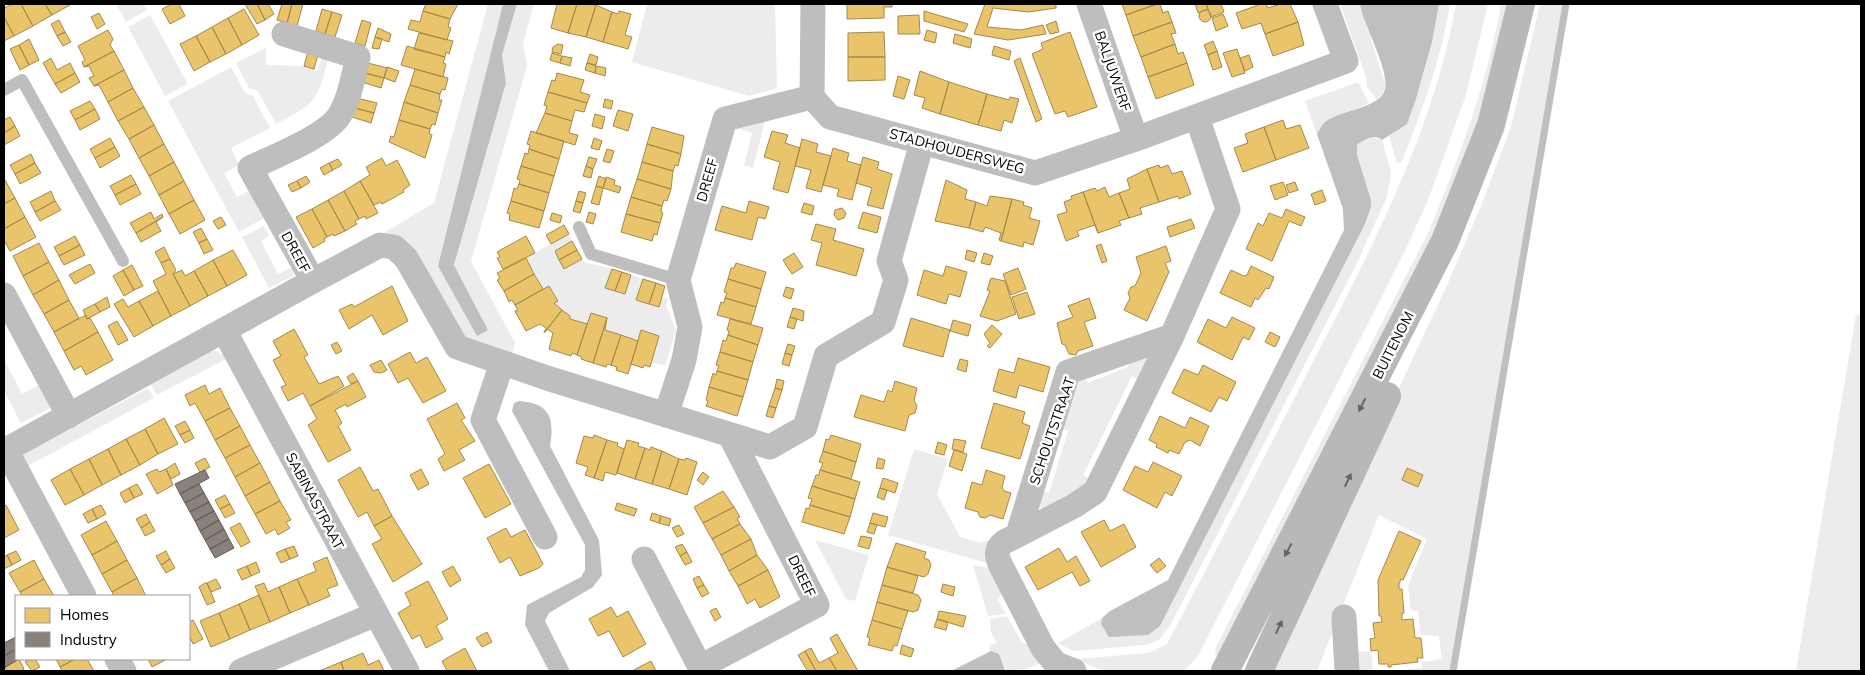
<svg xmlns="http://www.w3.org/2000/svg" width="1865" height="675" viewBox="0 0 1865 675" font-family="Mulish,sans-serif">
<style>
.green{fill:#ececec}
.water{fill:#bfbfbf}
.homes{fill:#e9c46a;stroke:#a3894a}
.industry{fill:#8a817c;stroke:#615a57}
.lines{fill:none;stroke-linecap:round;stroke-linejoin:round}
.stream{stroke:#bfbfbf;stroke-width:7}
.lane{stroke:#bebebe;stroke-width:12}
.street{stroke:#bebebe;stroke-width:25}
.secondary{stroke:#b8b8b8;stroke-width:28}
.oneway{fill:#656565}
.labels{text-anchor:middle;dominant-baseline:central;stroke-width:5;stroke-linejoin:round;paint-order:stroke}
.street-label{font-size:14px;fill:#000;stroke:#fff}
</style>
<rect width="100%" height="100%" fill="#fff"/>
<path class="green" d="M116 4H143L147 10 126 22Z
M488 4H503L438 266 477 335 488 330 454 265 506 83 502 55 517 4H534L523 43 527 66 471 261 515 343 511 358 462 336 377 237 434 203Z
M647 4H775L777 88 749 96 632 62Z
M1340 4H1360L1385 84 1384 91 1377 100 1367 87 1366 77Z
M1439 4H1450C1441 60 1422 111 1401 163H1397L1389 136 1395 130 1407 124C1422 85 1432 45 1439 4Z
M1456 4H1488L1465 98 1428 200 1405 251 1198 656 1184 671H1104L1075 659 1149 653 1167 644C1217 549 1266 454 1315 358 1373 245 1434 130 1456 4Z
M1501 4H1513L1463 177 1218 657 1215 654 1216 647 1429 231C1459 158 1488 82 1501 4Z
M1540 4H1566L1453 671H1391L1422 668V662L1442 659 1439 636 1421 635 1418 611 1411 610 1408 585 1427 539 1379 515 1317 671H1267L1448 283 1481 206 1511 127Z
M150 15 188 84 165 96 128 27Z
M266 48V65L304 66 318 70 322 58 328 60C316 103 316 103 276 124L258 91 249 88 236 63Z
M231 67 245 93 253 96 270 128 231 148 239 165 224 173 237 197 253 189 268 216 239 232 168 101Z
M1358 82 1369 103 1323 124 1317 134 1305 101Z
M766 117 753 168 744 165 752 133 737 128Z
M1374 137 1382 140 1391 172 1387 197 1356 265 1170 626 1159 640 1145 645 1073 651 1059 644 1058 643 1102 618 1101 624 1160 626 1365 224 1371 207V200L1357 155V145L1364 140Z
M264 226 269 236 261 241 278 274 295 266 293 276 269 288 242 237Z
M569 234 572 241 555 251 564 269 582 259 584 262 612 269 606 288 624 294 631 275 643 279 636 300 658 307 662 297 668 299 666 305 676 331 665 366 651 362 659 336 641 331 638 341 605 330 608 319 591 313 587 325 570 319V316L554 303 558 301 550 286 543 289 526 258Z
M1856 315 1861 316V671H1796Z
M211 351H216L228 358 157 395 151 385Z
M1148 357 1138 379 1132 376 1083 475 1090 479 1087 485 1042 509 1039 505 1042 491 1049 493 1068 431 1061 428 1075 381 1084 375 1088 383 1128 367 1127 360Z
M4 359 22 394 41 384 52 407 21 423 4 391Z
M148 388 154 398 26 467 20 456Z
M914 449 948 459 937 494 960 537 981 543 989 540 986 547 987 563 888 535Z
M815 540 869 555 855 601 846 599Z
M973 565 991 568 1003 592 998 600 1006 614 988 616Z
M1007 616 1022 643 1033 646 1041 663 1020 671H985H1005L991 651 989 652 990 645 997 643 991 632 990 619Z
M1371 651 1373 671H1357L1356 652Z"/>
<path class="water" d="M503 4H517L502 55 506 83 454 265 488 330 477 336 438 266Z
M1360 4H1439L1432 42 1416 99 1407 124 1382 140C1375 133 1364 140 1357 145V155L1371 200V207L1365 224 1160 626 1148 635 1109 637 1101 624 1102 618 1110 611 1168 580 1344 230 1343 209 1317 134C1319 131 1321 126 1323 124 1336 110 1381 109 1385 89 1389 68 1364 27 1360 4Z
M519 401C549 403 555 417 550 446L599 540 602 575 593 587 549 613 545 621 570 671H549L525 625 527 605 581 577 585 570V545L512 411 514 403Z
M991 651 999 654 1005 671H951Z"/>
<path class="homes" d="M13 4H21L33 26 14 36 4 17V8Z
M21 4H45L52 15 33 26Z
M45 4H69L70 5 52 15Z
M172 4H179L185 16 170 24 162 9Z
M245 4H257L265 20 257 24Z
M257 4H268L274 14 265 20Z
M282 4H292L287 23 277 20Z
M292 4H303L297 26 287 23Z
M426 4H458L450 19 423 11Z
M557 4H577L568 33 551 28Z
M577 4 596 5 586 37 568 33Z
M847 4H892V7H884V18L847 19Z
M985 4H1056V8L1028 12 993 8 987 27 1021 30 1043 25 1046 34 1008 40 974 34Z
M1122 4H1157L1126 15Z
M1157 4H1160L1163 13 1168 11 1172 22 1133 36 1126 15Z
M1195 4H1206L1208 9 1198 13Z
M1206 4H1221L1224 12 1211 17Z
M1261 4H1266L1268 8 1280 4H1290L1298 22 1265 34 1261 23 1242 29 1236 13Z
M596 5 612 12 603 42 586 37Z
M244 9 259 35 242 45 228 18Z
M322 9 332 12 325 34 316 31Z
M1199 16a6 6 0 1 1 12 0a6 6 0 1 1-12 0Z
M423 11 450 19 448 27 451 28 447 40 408 29 411 20 420 22Z
M619 11 631 14 625 35 632 37 628 49 603 42 612 12 618 14Z
M924 11 968 24 964 32 924 21Z
M332 12 342 15 335 37 325 34Z
M99 13 105 24 97 29 91 17Z
M1223 14 1228 26 1216 31 1212 18Z
M919 15 920 34H898V16Z
M4 17 14 36 4 41Z
M228 18 242 45 226 54 212 27Z
M59 20 65 32 57 36 51 24Z
M362 20 371 23 365 46 355 43Z
M1056 21 1059 32 1050 34 1046 25Z
M1172 22 1176 33 1171 34 1175 44 1141 57 1133 36Z
M1298 22 1304 45 1273 56 1265 34Z
M212 27 226 54 210 62 196 36Z
M378 28 391 34 389 42 375 37Z
M108 30 113 39 110 45 114 51 84 67 82 62 85 60 78 46Z
M927 30 937 33 935 43 924 40Z
M65 32 71 42 63 46 57 36Z
M884 32 885 57H848V33Z
M1070 32 1097 107 1068 117 1065 111 1055 114 1032 54 1043 49 1041 43Z
M419 33 453 41 449 54 446 52 445 57 414 49Z
M955 34 972 39 970 48 953 43Z
M196 36 210 62 194 71 180 44Z
M375 37 382 39 379 49 372 48Z
M29 39 39 60 29 65 19 45Z
M1213 41 1217 51 1208 55 1204 45Z
M558 44 563 45 561 54 552 52 553 47Z
M1175 44 1178 54 1183 52 1187 63 1148 77 1141 57Z
M19 45 29 65 20 70 10 49Z
M407 46 445 57 443 63 446 64 443 77 401 65Z
M994 46 1011 51 1009 60 992 55Z
M309 48 319 51 314 69 304 66Z
M1237 49 1245 73 1232 77 1223 53Z
M114 51 124 70 94 86 89 78 94 76 89 66 84 67Z
M1217 51 1222 67 1213 70 1208 55Z
M552 53 562 56 560 63 550 60Z
M590 54 598 57 596 65 587 63Z
M1249 55 1253 67 1245 71 1240 58Z
M562 56 572 58 570 66 560 63Z
M848 57H885V80L848 81Z
M51 58 57 70 70 63 75 73 55 84 43 63Z
M1020 58 1042 119 1036 122 1014 61Z
M368 63 387 68 384 78 365 73Z
M587 63 596 66 595 73 585 70Z
M1187 63 1194 85 1156 99 1148 77Z
M596 66 606 68 605 76 595 73Z
M387 67 399 71 395 82 384 78Z
M415 69 448 78 445 90 442 89 440 94 410 85Z
M124 70 133 88 108 102 99 85 94 86Z
M920 71 949 82 940 114 922 108 925 98 914 95Z
M75 73 80 82 61 93 55 84Z
M365 73 384 78 381 88 362 82Z
M557 73 584 80 580 92 590 95 587 103 548 92 552 80 555 81Z
M898 76 910 80 904 99 893 96Z
M949 82 987 94 978 125 940 114Z
M410 85 440 94 439 100H442L438 113 404 102Z
M133 88 144 107 118 121 108 102Z
M548 92 587 103 584 112 575 110 572 121 545 113 547 106 544 105Z
M987 94 1009 100 1010 97 1019 99 1012 123 1004 120 1001 131 978 125Z
M357 98 377 103 374 113 355 108Z
M605 99 613 101 611 109 603 107Z
M90 101 95 109 75 120 70 111Z
M404 102 438 113 435 125 432 124 430 129 399 120Z
M144 107 154 125 129 139 118 121Z
M355 108 374 113 371 123 352 117Z
M95 109 100 119 80 130 75 120Z
M618 110 633 114 628 131 613 126Z
M545 113 572 121 569 133 578 135 575 145 536 133Z
M595 114 605 117 602 129 592 126Z
M10 117 15 126 4 133V120Z
M399 120 430 129 429 134 432 135 425 158 389 142 391 136 394 137Z
M1283 120 1286 129 1300 125 1309 148 1276 160 1264 127Z
M154 125 164 144 139 158 129 139Z
M15 126 20 136 4 145V133Z
M652 127 684 136 681 154 647 144Z
M1264 127 1276 160 1243 172 1234 148 1248 143 1245 134Z
M531 131 564 141 559 159 529 149 530 145 527 144Z
M772 131 788 135 785 143 800 148 788 193 773 189 780 162 764 157Z
M110 138 115 147 95 158 90 149Z
M594 138 602 141 599 150 591 148Z
M802 139 818 144 816 152 831 156 821 192 806 188 811 170 795 166Z
M164 144 174 162 149 176 139 158Z
M647 144 681 154 678 166 675 165 673 171 642 162Z
M115 147 120 156 100 168 95 158Z
M833 148 849 153 847 161 861 165 852 200 837 196 839 189 823 185Z
M529 149 559 159 554 176 521 166 525 153 528 154Z
M607 149 614 151 610 163 603 161Z
M31 154 35 163 15 174 10 165Z
M589 157 597 159 593 169 586 166Z
M863 157 879 162 877 169 892 174 883 209 867 205 872 188 856 183Z
M382 158 386 166 397 160 410 185 403 190 404 192 382 204 381 202 374 205 360 181 370 175 366 167Z
M338 159 342 165 333 170 329 163Z
M174 162 184 181 159 195 149 176Z
M642 162 673 171 671 189 637 179Z
M35 163 41 173 20 184 15 174Z
M329 163 333 170 324 175 320 168Z
M1159 165 1160 168 1168 165 1172 174 1182 171 1191 194 1179 199 1178 196 1159 202 1147 169Z
M521 166 554 176 549 193 519 184 520 180 517 179Z
M586 166 593 169 591 178 583 176Z
M1147 169 1159 202 1140 208 1142 214 1129 218 1119 193 1130 189 1127 179Z
M131 175 136 184 115 195 110 186Z
M306 176 310 182 301 188 297 181Z
M599 176 606 179 603 188 596 186Z
M606 177 615 180 614 185 621 187 619 193 603 188Z
M637 179 671 189 667 201 664 200 662 206 631 197Z
M5 180 15 198 4 204V181Z
M946 180 967 190 965 199 976 202 969 228 935 221Z
M184 181 194 200 169 214 159 195Z
M297 181 301 188 292 192 288 185Z
M360 181 378 213 366 219 365 216 359 219 344 191Z
M1283 182 1288 195 1275 200 1270 186Z
M1295 182 1298 190 1289 193 1286 185Z
M136 184 141 194 120 205 115 195Z
M519 184 549 193 544 211 511 201 514 188 517 189Z
M596 186 603 188 599 205 591 203Z
M1105 187 1109 197 1119 193 1129 218 1119 221 1121 225 1098 233 1083 192 1095 188 1097 191Z
M1322 190 1326 201 1315 205 1311 194Z
M51 191 55 201 35 212 30 202Z
M344 191 359 219 355 221 357 224 345 231 328 200Z
M579 191 586 193 583 203 576 201Z
M1083 192 1098 233 1095 225 1077 231 1079 236 1066 241 1057 215 1067 212 1064 202 1072 199 1071 196Z
M990 196 1012 199 1001 241 999 240 1001 233 985 227 983 232 969 228 976 202 987 206Z
M631 197 662 206 661 212 663 213 660 223 626 214Z
M15 198 25 217 4 229V204Z
M1012 199 1024 202 1023 205 1032 208 1029 218 1040 221 1033 245 1024 242 1023 247 1001 241Z
M194 200 205 220 180 234 169 214Z
M328 200 345 231 334 236 333 234 327 237 312 209Z
M55 201 61 210 40 221 35 212Z
M511 201 544 211 539 228 509 220 510 214 507 213Z
M576 201 583 203 580 213 573 211Z
M749 201 769 207 765 219 758 217 752 240 715 230 722 206 746 213Z
M804 203 814 206 812 215 801 212Z
M842 208 846 213 844 218 838 220 834 215 835 210Z
M312 209 327 237 324 239 325 241 313 248 296 217Z
M1286 209 1305 217 1301 226 1289 221 1272 261 1246 249 1258 223 1263 226 1269 213 1282 218Z
M151 212 154 219 162 214 163 217 136 233 130 223Z
M589 212 596 214 593 224 586 222Z
M863 212 881 217 877 233 858 228Z
M552 213 562 216 560 223 550 220Z
M626 214 660 223 657 235 654 234 652 241 621 232Z
M25 217 36 237 10 251 4 240V229Z
M163 217 156 222 161 231 141 242 136 233Z
M221 217 226 225 218 229 213 221Z
M1191 219 1195 228 1170 237 1167 227Z
M816 224 836 229 833 240 864 249 856 276 816 265 822 243 811 240Z
M564 225 569 234 551 244 546 235Z
M201 228 207 239 199 243 193 232Z
M75 236 80 245 59 256 54 247Z
M526 236 535 253 503 269 497 258 500 257 497 252Z
M207 239 213 250 204 254 199 243Z
M572 241 577 250 559 260 555 251Z
M39 243 49 262 23 276 13 256Z
M1101 244 1107 261 1102 263 1096 246Z
M80 245 85 255 64 265 59 256Z
M1166 246 1171 261 1165 263 1169 272 1147 321 1124 310 1130 298 1128 293 1131 287 1135 286 1141 273 1136 257Z
M164 247 170 259 161 263 155 252Z
M233 250 247 275 227 286 213 260Z
M577 250 582 259 564 269 559 260Z
M967 250 977 253 974 262 965 259Z
M794 253 803 267 792 274 783 260Z
M984 253 993 256 990 265 981 263Z
M526 258 534 274 504 291 497 280 500 278 497 273Z
M170 259 176 270 173 274 190 306 171 316 153 281 166 274 161 263Z
M213 260 227 286 208 296 194 271Z
M49 262 59 280 33 295 23 276Z
M736 263 766 272 761 289 728 279 731 268H734Z
M90 264 95 273 75 284 69 275Z
M132 265 143 286 134 290 123 270Z
M946 266 967 272 960 297 949 294 946 304 917 295 924 270 943 276Z
M1251 266 1274 277 1269 289 1266 288 1258 300 1255 298 1251 307 1220 293 1231 270 1244 276 1247 275Z
M1018 268 1026 289 1011 295 1003 274Z
M612 269 622 272 615 291 605 288Z
M123 270 134 290 124 296 113 276Z
M182 270 185 276 194 271 208 296 190 306 173 274Z
M622 272 631 275 625 294 615 291Z
M534 274 543 289 515 305 512 300 509 302 504 291Z
M991 278 1005 281 1016 314 997 321 980 316 990 291 987 290Z
M643 279 656 283 649 304 636 300Z
M728 279 761 289 756 307 725 298 727 293 724 292Z
M59 280 69 300 44 314 33 295Z
M656 283 665 286 659 307 649 304Z
M392 286 408 321 383 335 372 315 349 329 339 310 352 304 354 307Z
M549 286 558 301 554 303 562 310 544 333 546 328 540 324 526 331 515 311 518 310 515 305Z
M786 287 794 289 791 299 783 296Z
M158 291 171 316 153 326 139 301Z
M1027 292 1035 314 1019 319 1012 297Z
M107 297 110 307 100 312 95 304Z
M725 298 756 307 751 324 717 315 721 302 724 303Z
M1089 298 1096 318 1084 322 1093 346 1078 351 1076 355 1069 354 1065 345 1062 344 1057 323 1073 317 1068 306Z
M123 299 128 307 139 301 153 326 134 337 114 304Z
M69 300 79 318 54 332 44 314Z
M95 304 100 312 87 319 83 310Z
M793 308 804 311 803 321 790 317Z
M562 310 570 316V319L587 324 577 355 572 353 571 356 549 349 553 333 547 329 544 333Z
M591 313 607 318 593 363 581 359 582 357 577 355Z
M86 315 87 319 90 318 98 332 64 351 54 332Z
M790 317 797 319 794 329 787 327Z
M1232 317 1255 328 1249 340 1243 337 1232 360 1197 342 1208 319 1226 328Z
M607 318 605 330 621 335 611 365 607 364 606 367 593 363Z
M911 318 950 330 943 357 903 346Z
M730 319 763 328 758 345 728 335 729 331 727 330Z
M953 320 971 325 968 336 950 331Z
M117 321 128 340 118 345 108 326Z
M992 325 1002 334 990 348 987 346 990 343 984 334Z
M294 329 308 355 304 357 319 384 338 376 344 386 310 406 303 393 288 401 281 387 286 385 273 360 281 356 273 341Z
M641 330 659 336 650 367 644 365 643 368 631 364Z
M98 332 113 360 86 375 81 366 74 370 64 351Z
M1270 332 1280 337 1275 347 1265 342Z
M621 335 638 341 628 374 616 370 617 367 611 365Z
M728 335 758 345 753 362 720 352 723 340 726 341Z
M337 342 342 351 336 354 331 345Z
M788 344 795 346 792 355 785 353Z
M410 352 416 363 427 357 446 391 423 403 408 378 398 383 388 364Z
M720 352 753 362 748 380 717 371 719 366 716 365Z
M785 353 792 355 789 366 782 364Z
M1018 358 1050 367 1043 392 1019 385 1016 398 993 391 999 369 1014 373Z
M960 359 968 361 966 372 957 369Z
M381 360 387 370 381 373 374 372 370 365Z
M1203 365 1236 382 1227 401 1219 397 1211 412 1172 393 1184 369 1198 375Z
M717 371 748 380 743 397 709 387 713 373 716 375Z
M353 373 358 381 351 384 347 377Z
M777 379 784 381 782 390 775 388Z
M358 381 366 397 347 407 346 404 335 410 342 423 338 426 351 450 328 462 308 425 317 419 310 406Z
M895 381 917 388 914 400 917 406 915 413 909 415 905 431 854 417 861 395 884 402 888 390 892 392Z
M205 385 209 394 220 388 230 408 205 421 195 403 190 406 185 395Z
M709 387 743 397 737 416 706 406 708 401 706 400Z
M775 388 782 390 776 408 769 406Z
M457 403 465 418 461 420 475 441 459 450 465 460 444 471 438 459 445 454 427 419Z
M994 403 1025 412 1022 423 1030 426 1020 459 981 448Z
M769 406 776 408 773 418 766 416Z
M230 408 240 426 215 440 205 421Z
M1160 416 1185 428 1190 417 1209 426 1200 446 1190 440 1185 442 1179 454 1169 450 1168 453 1156 447 1157 444 1149 440Z
M164 418 178 444 158 454 145 429Z
M185 421 190 430 180 435 175 426Z
M240 426 250 445 225 458 215 440Z
M145 429 158 454 140 465 126 439Z
M190 430 194 438 185 443 180 435Z
M594 435 607 440 594 478 585 475 588 467 576 463 584 436 593 438Z
M831 435 861 444 856 462 823 451 826 439 829 440Z
M126 439 140 465 121 475 108 449Z
M954 439 966 441 963 452 952 449Z
M607 440 618 443 617 446 624 449 616 475 605 472 603 481 594 478Z
M627 440 639 443 638 446 645 448 635 479 617 473Z
M938 442 947 445 944 455 935 453Z
M250 445 260 463 235 477 225 458Z
M651 447 662 451 652 484 635 479 645 448 650 450Z
M108 449 121 475 102 485 89 459Z
M954 450 967 454 962 471 949 466Z
M662 451 679 459 669 489 652 484Z
M823 451 856 462 851 479 820 470 823 463 819 462Z
M205 458 210 467 200 472 195 463Z
M686 458 697 462 687 495 669 489 679 459 685 460Z
M878 458 885 460 883 469 876 468Z
M89 459 102 485 84 495 70 469Z
M1153 462 1182 476 1172 496 1165 492 1157 508 1123 490 1135 466 1148 472Z
M175 463 180 474 171 479 166 469Z
M260 463 270 482 245 496 235 477Z
M489 464 511 504 485 518 463 478Z
M360 467 373 491 378 489 392 516 374 526 367 512 358 517 338 480Z
M1407 468 1423 475 1418 487 1402 480Z
M70 469 84 495 65 505 51 480Z
M157 469 159 472 166 469 173 485 157 494 146 474Z
M421 469 429 484 418 490 410 475Z
M820 470 860 482 855 499 812 486 816 475H819Z
M986 470 1005 476 1002 487 1004 491 1011 493 1003 519 990 515 985 518 980 517 978 512 965 508 972 482 982 485Z
M703 472 709 477 703 485 697 480Z
M883 478 898 483 895 493 880 488Z
M270 482 280 501 255 514 245 496Z
M137 484 143 494 134 498 129 488Z
M812 486 855 499 850 517 810 505 812 499 808 498Z
M129 488 134 498 125 503 120 493Z
M880 488 887 490 884 500 877 497Z
M723 491 734 507 703 523 694 507Z
M225 495 230 504 220 509 215 500Z
M280 501 291 520 286 522 290 528 278 535 275 529 266 534 255 514Z
M617 503 637 509 634 516 615 510Z
M230 504 235 513 225 518 220 509Z
M6 505 19 530 4 538V506Z
M101 505 106 514 97 519 92 509Z
M810 505 850 517 844 534 802 522 806 508 809 509Z
M734 507 740 517 737 518 740 524 712 539 703 523Z
M92 509 97 519 88 523 83 514Z
M652 513 661 516 659 523 650 520Z
M873 513 888 517 885 527 870 523Z
M146 514 150 522 141 528 136 519Z
M392 516 422 564 393 582 372 544 382 539 374 526Z
M661 516 671 519 669 526 659 523Z
M1104 520 1110 531 1124 524 1136 547 1101 567 1081 532Z
M106 521 117 541 92 555 81 535Z
M150 522 155 531 145 536 141 528Z
M240 523 250 542 241 547 230 528Z
M870 523 877 525 874 534 867 532Z
M740 524 751 539 721 555 712 539Z
M679 525 684 534 677 537 672 528Z
M506 528 511 537 525 530 543 564 539 568 520 576 510 557 500 563 487 538Z
M1399 531 1421 541 1403 580 1401 579 1399 584V589H1402L1404 613H1402V620L1413 619 1415 638H1421L1423 658H1417L1418 662 1391 665V667H1388V664H1379L1378 650 1371 651 1370 639 1375 638 1373 623 1382 622 1381 616H1379L1378 580Z
M861 536 872 538 869 549 858 546Z
M751 539 757 555 729 571 721 555Z
M117 541 127 560 102 574 92 555Z
M896 543 926 552 924 558 929 560 931 565 928 574 924 577 887 567Z
M682 544 687 552 680 556 675 547Z
M294 546 298 556 290 559 285 549Z
M1059 548 1067 562 1076 556 1090 581 1080 586 1072 572 1038 590 1025 567Z
M285 549 290 559 281 563 276 553Z
M16 551 21 560 12 565 7 555Z
M166 551 170 559 161 565 156 556Z
M687 552 692 562 685 565 680 556Z
M7 555 12 565 4 569V557Z
M757 555 768 570 738 586 729 571Z
M327 557 338 585 327 589 330 596 309 605 297 579 316 571 313 563Z
M1159 558 1166 566 1157 573 1150 565Z
M170 559 175 568 166 573 161 565Z
M34 560 44 579 20 592 9 573Z
M127 560 137 578 112 592 102 574Z
M256 562 260 572 251 576 247 566Z
M247 566 251 576 242 580 237 570Z
M453 566 461 580 450 587 442 572Z
M887 567 918 576 913 593 882 585Z
M768 570 780 597 760 608 755 599 747 604 738 586Z
M699 576 704 585 697 588 693 579Z
M137 578 146 596H114L112 592Z
M44 579 54 596H22L20 592Z
M216 579 221 588 211 592 207 583Z
M297 579 309 605 290 613 279 587Z
M428 581 448 619 436 626 443 639 426 648 420 635 412 639 398 613 411 605 405 593Z
M205 583H207L215 602 207 605 199 587Z
M264 583 268 592 279 587 290 613 270 622 255 586Z
M943 584 955 587 953 596 941 592Z
M704 585 709 593 702 597 697 588Z
M882 585 918 595 921 600 918 610 913 612 877 602Z
M259 595 270 622 250 630 239 604Z
M877 602 908 611 902 629 872 620Z
M239 604 250 630 230 639 219 613Z
M611 607 617 617 628 611 646 644 623 657 609 631 598 636 589 619Z
M716 608 721 617 715 621 710 611Z
M939 611 966 616 963 627 937 619Z
M219 613 230 639 211 647 200 621Z
M937 619 948 622 946 630 934 627Z
M193 620 203 639 193 644 189 635V622Z
M872 620 902 629 897 646 894 645 892 651 868 645 870 638 867 637Z
M487 632 492 642 482 647 476 638Z
M837 634 858 671H837L829 658 838 653 830 638Z
M902 645 914 649 911 657 900 654Z
M465 648 477 671H447L442 661Z
M811 648 819 663 829 658 837 671H816L805 651Z
M805 651 816 671H804L807 670 798 655Z
M363 653 368 665 379 660 384 671H344L341 662Z
M19 659 24 669 20 671H7L5 667Z
M30 659H35L40 667 32 671 25 662Z
M56 659H75L60 667Z
M75 659H87L94 671H62L60 667Z
M148 659H167L152 667Z
M651 661 656 671H632Z
M341 662 344 671H319Z"/>
<path class="industry" d="M205 470 209 478 180 494 175 484Z
M199 484 204 493 185 503 180 494Z
M204 493 209 502 190 512 185 503Z
M209 502 214 511 195 521 190 512Z
M214 511 219 520 200 531 195 521Z
M219 520 224 529 205 540 200 531Z
M224 529 229 539 210 549 205 540Z
M229 539 234 548 215 558 210 549Z
M16 637V649L4 656V643Z
M14 650 16 659H19L4 668V656Z"/>
<g class="lines">
<path class="stream" d="M1453 671 1566 4"/>
<path class="lane" d="M4 90 22 80 123 261
M579 227 591 254 678 280"/>
<path class="street" d="M813 4 812 97 830 117 1035 173 1136 139 1346 61 1325 4
M1089 4 1136 139
M284 34 358 57C353 76 350 99 339 116 326 136 273 157 250 168L313 281 380 245 394 247 406 258 457 347 547 378 770 447 805 427 826 356 883 322 896 280 889 261 922 142
M4 295 69 416
M224 330 407 671
M502 363 483 420 545 537
M666 415 684 360 690 327 678 280 725 119 812 97
M6 450 84 596
M4 451 313 281
M1018 534 1068 372 1172 336
M644 559 700 667 817 605 730 435
M1344 617 1347 671
M117 659 124 671
M241 671 376 614
M1074 671 1056 664 1043 648 1001 566C996 556 995 549 1004 542L1074 506 1095 492 1172 336 1228 209 1197 117"/>
<path class="secondary" d="M1225 671 1445 241 1491 125 1521 4
M1259 671 1387 396"/>
</g>
<defs><path id="oneway-solid" d="M-6-.8H1V-3.2L6.5 0L1 3.2V.8H-6Z" transform="scale(1.25)"/></defs>
<g class="oneway">
<use href="#oneway-solid" transform="translate(1362 405) rotate(117)"/>
<use href="#oneway-solid" transform="translate(1348 480) rotate(-65)"/>
<use href="#oneway-solid" transform="translate(1288 550) rotate(118)"/>
<use href="#oneway-solid" transform="translate(1279 627) rotate(-65)"/>
</g>
<g class="labels">
<g class="street-label">
<text transform="translate(1113 71) rotate(71)">BALJUWERF</text>
<text transform="translate(957 151) rotate(15)">STADHOUDERSWEG</text>
<text transform="translate(707 180) rotate(-74)">DREEF</text>
<text transform="translate(296 252) rotate(61)">DREEF</text>
<text transform="translate(1393 345) rotate(-63)">BUITENOM</text>
<text transform="translate(1052 431) rotate(-71)">SCHOUTSTRAAT</text>
<text transform="translate(315 501) rotate(62)">SABINASTRAAT</text>
<text transform="translate(802 576) rotate(64)">DREEF</text>
</g>
</g>
<rect width="1865" height="675" fill="none" stroke="#000000" stroke-width="10"/>
<rect x="15" y="595" width="175" height="65" fill="#ffffff" stroke="#999999"/>
<rect x="25" y="608" width="25" height="15" fill="#e9c46a" stroke="#999999"/>
<text x="60" y="620" font-size="15" fill="#000000">Homes</text>
<rect x="25" y="632" width="25" height="15" fill="#8a817c" stroke="#999999"/>
<text x="60" y="645" font-size="15" fill="#000000">Industry</text>
</svg>
